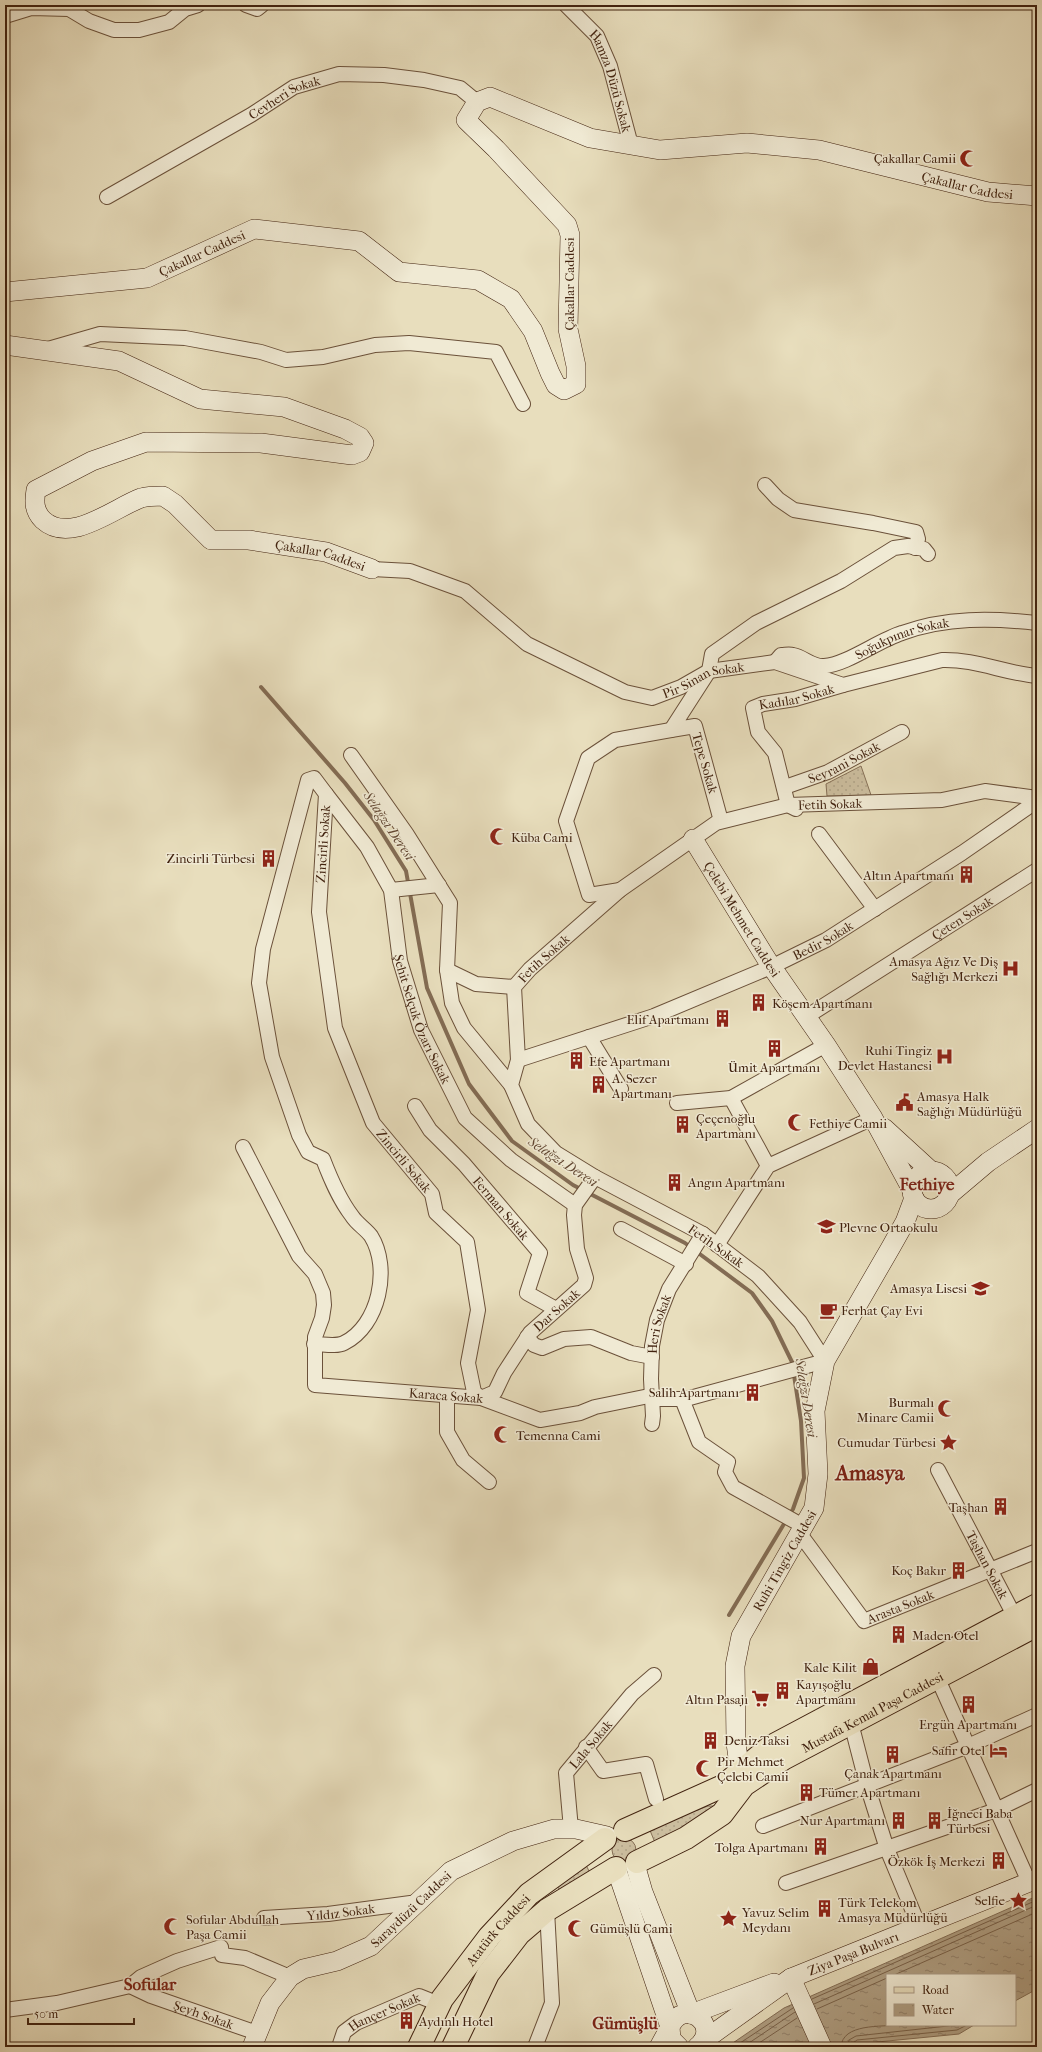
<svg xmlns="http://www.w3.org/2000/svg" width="1042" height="2052" viewBox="0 0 1042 2052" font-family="'IM FELL French Canon',serif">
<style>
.green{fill:url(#green-dots);stroke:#867057}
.water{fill:url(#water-ripples);stroke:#836c54}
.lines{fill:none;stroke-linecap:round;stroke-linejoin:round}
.shore{stroke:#786048;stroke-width:1}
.stream{stroke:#836c54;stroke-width:4}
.street-casing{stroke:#6b513a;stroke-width:16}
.secondary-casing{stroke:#41220f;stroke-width:20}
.primary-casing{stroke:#41220f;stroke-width:24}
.street{stroke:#f0ead4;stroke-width:14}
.secondary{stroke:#f0ead4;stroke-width:19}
.primary{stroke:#e8debd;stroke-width:22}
.labels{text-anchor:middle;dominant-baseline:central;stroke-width:3;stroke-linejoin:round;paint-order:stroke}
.street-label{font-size:13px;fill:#41220f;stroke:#f0ead4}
.poi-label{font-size:13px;fill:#41220f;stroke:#f0ead4;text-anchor:start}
.water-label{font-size:14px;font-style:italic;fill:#624732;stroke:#f0ead4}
.district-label{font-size:17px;font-weight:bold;fill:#7a1f14;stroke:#f0ead4}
.town-label{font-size:21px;font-weight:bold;fill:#7a1f14;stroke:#f0ead4}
</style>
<defs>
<pattern id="green-dots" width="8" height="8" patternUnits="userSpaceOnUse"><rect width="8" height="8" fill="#ccbe9f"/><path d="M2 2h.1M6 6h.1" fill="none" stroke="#b0a388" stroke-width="1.8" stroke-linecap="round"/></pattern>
<pattern id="water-ripples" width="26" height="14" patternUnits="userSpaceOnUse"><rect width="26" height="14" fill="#af9e82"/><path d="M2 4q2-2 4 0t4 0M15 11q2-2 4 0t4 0" fill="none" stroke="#908069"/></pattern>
</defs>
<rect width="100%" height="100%" fill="#e8debd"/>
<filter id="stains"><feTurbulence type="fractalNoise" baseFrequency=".005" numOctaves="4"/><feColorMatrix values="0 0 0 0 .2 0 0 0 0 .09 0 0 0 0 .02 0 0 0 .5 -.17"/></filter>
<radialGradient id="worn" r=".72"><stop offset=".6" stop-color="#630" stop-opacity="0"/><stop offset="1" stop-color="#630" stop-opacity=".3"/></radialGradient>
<path class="green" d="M861 766 871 795 827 796 826 784Z
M708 1806H714L715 1808 656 1845 649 1828Z
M612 1850a12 12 0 1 1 24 0a12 12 0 1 1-24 0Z
M585 1863 591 1875 560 1890 556 1885Z"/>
<path class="water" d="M1037 1896V1989L1015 2001V1975H887V2025H974L959 2034 857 2044 856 2047H727L784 2008Z"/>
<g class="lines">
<path class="shore" d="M894 1975 1037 1912
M812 1999 1037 1900
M814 2004 1037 1905
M817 2009 887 1978
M734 2047 793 2008
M743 2047 795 2012
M753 2047 797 2018
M841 2047C842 2023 882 2027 899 2025
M848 2047 849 2040 856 2036 957 2025
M853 2047V2043L857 2040 957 2030 967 2025"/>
<path class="stream" d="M261 687 345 783 374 820 406 871 427 988 469 1084 512 1141 573 1185 685 1243 752 1293 772 1321 792 1362 801 1421 804 1478 793 1509 729 1615"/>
<defs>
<g id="street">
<path d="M246 5 257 9 262 5"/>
<path id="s1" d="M566 5 597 36 610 66 631 145"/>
<path d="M5 16 31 8 69 9 89 21 114 30H139L169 22 185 9 198 5"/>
<path id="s2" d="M107 197 251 115 294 87 339 74 384 75 424 80 460 88 477 102"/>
<path d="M48 349 100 334 185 338 261 352 286 360 323 357 375 345 409 343 496 352 523 404"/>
<path d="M765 485 778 499 794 510 873 523 916 532 918 539 915 548"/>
<path id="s3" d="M372 569 410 571 465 591 527 644 625 692 652 698 681 687 709 671 775 662 843 685 942 660C975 659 1004 673 1037 676"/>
<path id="s4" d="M775 662 781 655C785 655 789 654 793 655 804 657 812 667 824 666 846 665 879 640 902 633 946 617 992 618 1037 623"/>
<path d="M351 755 406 833 450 903 447 970 452 1003 464 1028 511 1085"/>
<path id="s5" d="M785 787 828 772 902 732"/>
<path id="s6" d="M326 794 367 847 391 890 400 961 421 1030 465 1118 511 1160 575 1205"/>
<path id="s7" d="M796 809 788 805 775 753 758 732 753 708 763 704 795 699 843 685"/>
<path d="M721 821 695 726 671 730 709 671 712 654 756 623 841 581 894 548 908 546 924 549 928 554"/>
<path d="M819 834 875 909"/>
<path d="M391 890 439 885"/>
<path d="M620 890 589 895 566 821 588 758 615 740 671 730"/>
<path d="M447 970 476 984 514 987"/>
<path id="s8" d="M806 1017 1037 870"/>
<path d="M589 1037 621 1089"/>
<path id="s9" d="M518 1060 654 1016 771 967 826 940 962 853 1037 801"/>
<path d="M731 1098 768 1166"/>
<path d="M677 1103 731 1098 826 1045"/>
<path id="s10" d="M415 1106 430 1130 464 1164 540 1253 527 1293 556 1309"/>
<path id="s11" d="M243 1147 299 1256 315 1274 323 1293 324 1305 322 1318 315 1337V1385L481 1398 540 1420 580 1413 595 1407 649 1396 653 1399H686L825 1361 800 1322 758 1276 703 1234 595 1177 556 1153 528 1124 511 1085 518 1060 514 987 530 969 620 890 716 823 788 805 942 800 985 791 1037 798"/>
<path d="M621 1229 686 1264"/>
<path d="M717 1245 768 1166 873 1118"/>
<path d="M527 1337 534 1345 542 1348 564 1339 591 1337 631 1353 652 1357"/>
<path id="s12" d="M314 1344C323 1344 336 1347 344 1343 379 1326 391 1268 371 1236 366 1229 357 1224 352 1216 339 1199 331 1180 323 1159L308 1152 299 1135 272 1057 259 983 263 949 308 780 314 778 326 794 319 912 335 1028 373 1123 432 1194 436 1213 467 1242 478 1310 468 1363 474 1392 481 1398 495 1392 504 1373 530 1333 584 1285 586 1278 577 1249 574 1215 575 1205 595 1177"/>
<path d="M447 1396V1432L463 1460 489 1482"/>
<path d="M682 1399 699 1442 728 1462 725 1472 733 1487 805 1527"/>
<path id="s13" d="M652 1424 653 1416 651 1379 652 1346 657 1320 669 1289 703 1234"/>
<path id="s14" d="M938 1470 1015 1617"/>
<path id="s15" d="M800 1534 864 1621 1037 1551"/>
<path d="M937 1677 1029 1882"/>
<path d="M851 1723 867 1785 887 1849 919 1926"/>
<path d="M586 1747 603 1771 646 1764 656 1799"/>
<path d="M763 1826 968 1746 1037 1715"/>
<path id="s16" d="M571 1829 566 1773 632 1694 654 1675"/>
<path d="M786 1883 996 1810 1037 1790"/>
<path id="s17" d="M264 1918 328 1914 418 1902"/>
<path id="s18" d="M130 1986 151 1996 257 2033"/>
<path d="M5 2010 57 2003 130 1986 141 1977 177 1961 221 1947 222 1955 245 1958 290 1977"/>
<path id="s19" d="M339 2047 344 2032 356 2023 419 1996 439 2004"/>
<path d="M535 2047 552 2003 547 1910"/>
</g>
<g id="secondary">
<path id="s20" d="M5 292 147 278 254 229 359 241 399 272 478 280 511 299 533 331 550 373 556 385 564 390 576 384V366L568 329 570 235 567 225 496 149 466 120 477 102 490 97 590 138 660 150 747 143 819 150 988 192 1037 196"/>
<path id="s21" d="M5 345 119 361 200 399 284 407 345 429 360 437 364 443 360 452 352 455 261 443 146 442 92 461 36 490C34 502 34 511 43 520 70 545 114 508 141 498 148 496 156 496 163 496L175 504 211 540H249L326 552 372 569"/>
<path id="s22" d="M693 839 769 963 826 1045 873 1118 912 1190"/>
<path d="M884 1128 931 1171"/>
<circle cx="931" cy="1190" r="19"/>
<path d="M949 1195 988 1162 1037 1129"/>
<path id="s23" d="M740 1773 736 1743 735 1666 741 1636 814 1508 818 1474 815 1411 825 1361 891 1247 905 1222 914 1198"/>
<path d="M635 1864 643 1892 691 2014 774 1983"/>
<path d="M616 1868 670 2027 659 2047"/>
<path d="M791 1978 822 2047"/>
<path id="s24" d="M703 2041 791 1978 1037 1879"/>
<path id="s25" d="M252 2047 270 2003 290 1977 303 1969 337 1961 371 1946 451 1871 513 1841 554 1829H576L607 1836"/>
<path d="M679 2047 671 2039 670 2027C684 1996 723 2026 697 2047"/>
</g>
<g id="primary">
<path d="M625 1830 723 1786 770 1747 1037 1605"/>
<path id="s26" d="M637 1862 686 1838 722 1814 744 1785 783 1759 1037 1625"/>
<path id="s27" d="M419 2047 442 1999 489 1937 529 1894 605 1839"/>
<path d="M453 2047 488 1974 519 1934 547 1910 616 1868"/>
</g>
</defs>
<use href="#street" class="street-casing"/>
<use href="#secondary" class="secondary-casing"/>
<use href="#primary" class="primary-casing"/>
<use href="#street" class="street"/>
<use href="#secondary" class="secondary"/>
<use href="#primary" class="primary"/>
</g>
<defs>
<symbol id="mosque-bare" viewBox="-9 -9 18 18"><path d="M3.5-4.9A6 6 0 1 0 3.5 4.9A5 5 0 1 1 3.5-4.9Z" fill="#8f2418" stroke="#f0ead4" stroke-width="2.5" paint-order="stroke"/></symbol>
<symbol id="building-bare" viewBox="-9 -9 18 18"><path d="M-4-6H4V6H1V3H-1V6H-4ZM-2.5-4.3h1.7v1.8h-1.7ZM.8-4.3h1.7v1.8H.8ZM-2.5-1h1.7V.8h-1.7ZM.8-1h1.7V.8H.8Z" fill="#8f2418" stroke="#f0ead4" stroke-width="2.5" paint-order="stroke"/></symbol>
<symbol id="hospital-bare" viewBox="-9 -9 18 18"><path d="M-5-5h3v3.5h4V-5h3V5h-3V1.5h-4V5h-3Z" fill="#8f2418" stroke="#f0ead4" stroke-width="2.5" paint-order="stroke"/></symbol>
<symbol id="civic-bare" viewBox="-9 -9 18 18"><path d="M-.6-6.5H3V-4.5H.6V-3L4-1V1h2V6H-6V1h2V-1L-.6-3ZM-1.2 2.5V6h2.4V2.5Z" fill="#8f2418" stroke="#f0ead4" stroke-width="2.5" paint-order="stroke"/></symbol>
<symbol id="school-bare" viewBox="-9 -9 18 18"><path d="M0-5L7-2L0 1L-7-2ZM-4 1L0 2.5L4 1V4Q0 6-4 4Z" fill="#8f2418" stroke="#f0ead4" stroke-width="2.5" paint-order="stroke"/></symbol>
<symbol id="cafe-bare" viewBox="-9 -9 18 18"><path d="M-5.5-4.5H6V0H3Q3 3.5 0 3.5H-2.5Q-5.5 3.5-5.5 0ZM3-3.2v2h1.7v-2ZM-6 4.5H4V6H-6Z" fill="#8f2418" stroke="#f0ead4" stroke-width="2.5" paint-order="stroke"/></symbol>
<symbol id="sight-bare" viewBox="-9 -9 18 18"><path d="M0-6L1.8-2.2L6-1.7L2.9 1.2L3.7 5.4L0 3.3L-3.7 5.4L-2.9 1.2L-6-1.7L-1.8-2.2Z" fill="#8f2418" stroke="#f0ead4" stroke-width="2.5" paint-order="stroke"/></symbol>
<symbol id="shop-bare" viewBox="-9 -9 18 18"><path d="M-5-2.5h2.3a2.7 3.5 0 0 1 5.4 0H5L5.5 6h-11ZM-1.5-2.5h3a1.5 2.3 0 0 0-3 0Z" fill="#8f2418" stroke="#f0ead4" stroke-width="2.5" paint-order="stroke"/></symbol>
<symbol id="supermarket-bare" viewBox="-9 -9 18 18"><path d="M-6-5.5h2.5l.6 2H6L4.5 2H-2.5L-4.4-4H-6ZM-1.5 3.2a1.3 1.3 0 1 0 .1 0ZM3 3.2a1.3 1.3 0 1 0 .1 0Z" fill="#8f2418" stroke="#f0ead4" stroke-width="2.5" paint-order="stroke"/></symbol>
<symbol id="hotel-bare" viewBox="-9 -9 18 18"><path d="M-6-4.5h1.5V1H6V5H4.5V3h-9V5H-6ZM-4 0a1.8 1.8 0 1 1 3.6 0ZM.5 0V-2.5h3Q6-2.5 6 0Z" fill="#8f2418" stroke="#f0ead4" stroke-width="2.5" paint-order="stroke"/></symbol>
</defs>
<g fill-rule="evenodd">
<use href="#mosque-bare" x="956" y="146" width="25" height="25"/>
<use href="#mosque-bare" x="486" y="824" width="25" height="25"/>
<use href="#building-bare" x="256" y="846" width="25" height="25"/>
<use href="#building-bare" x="954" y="862" width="25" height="25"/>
<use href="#hospital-bare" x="998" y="956" width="25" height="25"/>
<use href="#building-bare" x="746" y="990" width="25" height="25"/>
<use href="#building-bare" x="710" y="1006" width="25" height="25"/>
<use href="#building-bare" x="762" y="1036" width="25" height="25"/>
<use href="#hospital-bare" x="932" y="1044" width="25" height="25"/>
<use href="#building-bare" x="564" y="1048" width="25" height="25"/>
<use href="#building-bare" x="586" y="1072" width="25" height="25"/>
<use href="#civic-bare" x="892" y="1090" width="25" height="25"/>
<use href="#mosque-bare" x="784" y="1110" width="25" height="25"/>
<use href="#building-bare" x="670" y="1112" width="25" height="25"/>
<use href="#building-bare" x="662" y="1170" width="25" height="25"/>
<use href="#school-bare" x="814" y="1214" width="25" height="25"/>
<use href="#school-bare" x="968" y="1276" width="25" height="25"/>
<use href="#cafe-bare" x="816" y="1298" width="25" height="25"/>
<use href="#building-bare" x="740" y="1380" width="25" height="25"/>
<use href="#mosque-bare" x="934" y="1396" width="25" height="25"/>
<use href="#mosque-bare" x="490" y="1422" width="25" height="25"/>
<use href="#sight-bare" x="936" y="1430" width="25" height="25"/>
<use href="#building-bare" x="988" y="1494" width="25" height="25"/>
<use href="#building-bare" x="946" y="1558" width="25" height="25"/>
<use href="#building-bare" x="886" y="1622" width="25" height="25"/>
<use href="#shop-bare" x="858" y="1654" width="25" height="25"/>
<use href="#building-bare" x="770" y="1678" width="25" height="25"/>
<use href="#supermarket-bare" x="748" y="1686" width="25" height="25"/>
<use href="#building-bare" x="956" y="1692" width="25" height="25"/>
<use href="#building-bare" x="698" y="1728" width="25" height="25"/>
<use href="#hotel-bare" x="986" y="1738" width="25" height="25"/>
<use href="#building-bare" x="880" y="1742" width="25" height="25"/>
<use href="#mosque-bare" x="692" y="1756" width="25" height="25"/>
<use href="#building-bare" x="794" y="1780" width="25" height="25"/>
<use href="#building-bare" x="886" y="1808" width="25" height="25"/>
<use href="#building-bare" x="922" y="1808" width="25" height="25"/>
<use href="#building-bare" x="808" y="1834" width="25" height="25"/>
<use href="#building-bare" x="986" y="1848" width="25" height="25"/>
<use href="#sight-bare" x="1006" y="1888" width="25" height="25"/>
<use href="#building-bare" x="812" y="1896" width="25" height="25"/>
<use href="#sight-bare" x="716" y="1906" width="25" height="25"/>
<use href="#mosque-bare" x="160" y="1914" width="25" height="25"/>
<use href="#mosque-bare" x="564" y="1916" width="25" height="25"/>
<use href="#building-bare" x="394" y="2008" width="25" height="25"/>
</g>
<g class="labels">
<g class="street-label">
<text stroke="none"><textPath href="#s1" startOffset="91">Hamza Düzü Sokak</textPath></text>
<text stroke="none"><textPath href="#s2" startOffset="204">Cevheri Sokak</textPath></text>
<text stroke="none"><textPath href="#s20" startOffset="1487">Çakallar Caddesi</textPath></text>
<text stroke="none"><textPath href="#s20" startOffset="203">Çakallar Caddesi</textPath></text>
<text transform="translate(569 284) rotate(-90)">Çakallar Caddesi</text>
<text stroke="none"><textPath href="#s21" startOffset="1061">Çakallar Caddesi</textPath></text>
<text stroke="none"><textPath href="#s4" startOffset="138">Soğukpınar Sokak</textPath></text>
<text stroke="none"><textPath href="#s3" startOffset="370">Pir Sinan Sokak</textPath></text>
<text stroke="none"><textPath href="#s7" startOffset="159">Kadılar Sokak</textPath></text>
<text stroke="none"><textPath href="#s5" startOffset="64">Seyrani Sokak</textPath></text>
<text transform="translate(705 763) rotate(74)">Tepe Sokak</text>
<text stroke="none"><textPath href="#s11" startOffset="1689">Fetih Sokak</textPath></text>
<text transform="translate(323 844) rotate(-86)">Zincirli Sokak</text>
<text stroke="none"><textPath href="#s8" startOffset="185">Çeten Sokak</textPath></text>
<text stroke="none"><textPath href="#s22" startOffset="94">Çelebi Mehmet Caddesi</textPath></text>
<text stroke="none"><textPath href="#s9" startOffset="328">Bedir Sokak</textPath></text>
<text stroke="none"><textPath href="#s11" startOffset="1353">Fetih Sokak</textPath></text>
<text stroke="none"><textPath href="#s6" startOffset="250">Şehit Selçuk Özarı Sokak</textPath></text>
<text stroke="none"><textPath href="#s12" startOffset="1059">Zincirli Sokak</textPath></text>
<text stroke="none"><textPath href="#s10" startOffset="134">Ferman Sokak</textPath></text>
<text transform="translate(716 1246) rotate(35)">Fetih Sokak</text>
<text stroke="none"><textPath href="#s12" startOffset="1445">Dar Sokak</textPath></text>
<text stroke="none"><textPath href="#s13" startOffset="101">Heri Sokak</textPath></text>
<text stroke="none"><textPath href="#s11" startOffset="392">Karaca Sokak</textPath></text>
<text stroke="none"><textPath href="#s23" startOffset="225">Ruhi Tingiz Caddesi</textPath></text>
<text stroke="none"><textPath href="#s14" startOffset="107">Taşhan Sokak</textPath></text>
<text stroke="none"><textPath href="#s15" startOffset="147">Arasta Sokak</textPath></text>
<text stroke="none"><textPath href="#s26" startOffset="282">Mustafa Kemal Paşa Caddesi</textPath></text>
<text stroke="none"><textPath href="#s16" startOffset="94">Lala Sokak</textPath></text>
<text stroke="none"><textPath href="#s25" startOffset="222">Saraydüzü Caddesi</textPath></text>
<text stroke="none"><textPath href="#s17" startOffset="77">Yıldız Sokak</textPath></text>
<text stroke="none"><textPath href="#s27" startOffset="142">Atatürk Caddesi</textPath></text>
<text stroke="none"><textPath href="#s24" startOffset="175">Ziya Paşa Bulvarı</textPath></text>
<text stroke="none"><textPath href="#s18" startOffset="79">Şeyh Sokak</textPath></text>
<text stroke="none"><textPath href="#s19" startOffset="61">Hançer Sokak</textPath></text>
</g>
<g class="poi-label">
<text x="956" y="158" text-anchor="end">Çakallar Camii</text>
<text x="511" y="837">Küba Cami</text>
<text x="255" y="858" text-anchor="end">Zincirli Türbesi</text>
<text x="954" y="875" text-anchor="end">Altın Apartmanı</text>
<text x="998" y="961" text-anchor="end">Amasya Ağız Ve Diş<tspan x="998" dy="15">Sağlığı Merkezi</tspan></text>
<text x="772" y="1003">Köşem Apartmanı</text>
<text x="709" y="1019" text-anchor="end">Elif Apartmanı</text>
<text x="932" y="1050" text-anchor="end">Ruhi Tingiz<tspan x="932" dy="15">Devlet Hastanesi</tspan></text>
<text x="589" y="1061">Efe Apartmanı</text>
<text x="774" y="1067" text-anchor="middle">Ümit Apartmanı</text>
<text x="612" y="1078">A. Sezer<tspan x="612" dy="15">Apartmanı</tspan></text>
<text x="917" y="1096">Amasya Halk<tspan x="917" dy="15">Sağlığı Müdürlüğü</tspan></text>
<text x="696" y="1118">Çeçenoğlu<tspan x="696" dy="15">Apartmanı</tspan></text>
<text x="809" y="1123">Fethiye Camii</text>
<text x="688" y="1182">Angın Apartmanı</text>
<text x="839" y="1227">Plevne Ortaokulu</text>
<text x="967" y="1288" text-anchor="end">Amasya Lisesi</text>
<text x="841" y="1310">Ferhat Çay Evi</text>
<text x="739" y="1392" text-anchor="end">Salih Apartmanı</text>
<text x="934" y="1402" text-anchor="end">Burmalı<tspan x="934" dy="15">Minare Camii</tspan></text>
<text x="516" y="1435">Temenna Cami</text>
<text x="936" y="1442" text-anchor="end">Cumudar Türbesi</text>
<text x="988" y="1507" text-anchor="end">Taşhan</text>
<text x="946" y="1570" text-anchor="end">Koç Bakır</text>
<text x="912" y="1635">Maden Otel</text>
<text x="857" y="1667" text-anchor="end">Kale Kilit</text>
<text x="796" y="1684">Kayışoğlu<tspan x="796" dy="15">Apartmanı</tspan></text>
<text x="748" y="1699" text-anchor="end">Altın Pasajı</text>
<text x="968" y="1724" text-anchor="middle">Ergün Apartmanı</text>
<text x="724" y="1740">Deniz Taksi</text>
<text x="985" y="1750" text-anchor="end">Safir Otel</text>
<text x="717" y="1761">Pir Mehmet<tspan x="717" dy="15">Çelebi Camii</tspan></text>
<text x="893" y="1773" text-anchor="middle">Çanak Apartmanı</text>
<text x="819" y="1792">Tümer Apartmanı</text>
<text x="947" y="1813">İğneci Baba<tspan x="947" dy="15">Türbesi</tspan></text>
<text x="885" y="1820" text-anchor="end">Nur Apartmanı</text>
<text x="808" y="1847" text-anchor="end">Tolga Apartmanı</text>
<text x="985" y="1861" text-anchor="end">Özkök İş Merkezi</text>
<text x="1005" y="1900" text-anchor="end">Selfie</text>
<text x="838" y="1902">Türk Telekom<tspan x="838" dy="15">Amasya Müdürlüğü</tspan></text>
<text x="742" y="1912">Yavuz Selim<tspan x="742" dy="15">Meydanı</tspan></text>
<text x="186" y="1919">Sofular Abdullah<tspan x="186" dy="15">Paşa Camii</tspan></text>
<text x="590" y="1928">Gümüşlü Cami</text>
<text x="419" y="2021">Aydınlı Hotel</text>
</g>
<g class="water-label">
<text transform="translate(389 826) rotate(56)">Selağzı Deresi</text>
<text transform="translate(563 1162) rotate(33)">Selağzı Deresi</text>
<text transform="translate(806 1398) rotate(81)">Selağzı Deresi</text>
</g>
<g class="district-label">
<text x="927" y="1184">Fethiye</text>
<text x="150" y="1984">Sofular</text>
<text x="625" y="2023">Gümüşlü</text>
</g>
<g class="town-label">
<text x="870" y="1473">Amasya</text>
</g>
</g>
<rect width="1042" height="2052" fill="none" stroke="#e8debd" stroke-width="20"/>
<rect x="6" y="6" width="1030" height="2040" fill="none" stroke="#41220f" stroke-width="2"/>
<rect x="10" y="10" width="1022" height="2032" fill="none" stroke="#41220f"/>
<rect x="886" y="1974" width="130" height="52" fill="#f0ead4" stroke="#aa9a85"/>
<rect x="894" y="1987" width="20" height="6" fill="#e8debd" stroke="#aa9a85"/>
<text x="922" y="1994" font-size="12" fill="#41220f">Road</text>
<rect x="894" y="2004" width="20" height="12" fill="url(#water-ripples)" stroke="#aa9a85"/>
<text x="922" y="2014" font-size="12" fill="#41220f">Water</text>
<path d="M28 2018v6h106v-6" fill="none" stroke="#41220f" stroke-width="2"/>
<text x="34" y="2018" font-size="12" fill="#41220f" stroke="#f0ead4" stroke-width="3" paint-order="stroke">50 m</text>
<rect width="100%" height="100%" filter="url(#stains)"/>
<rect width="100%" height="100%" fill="url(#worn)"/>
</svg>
